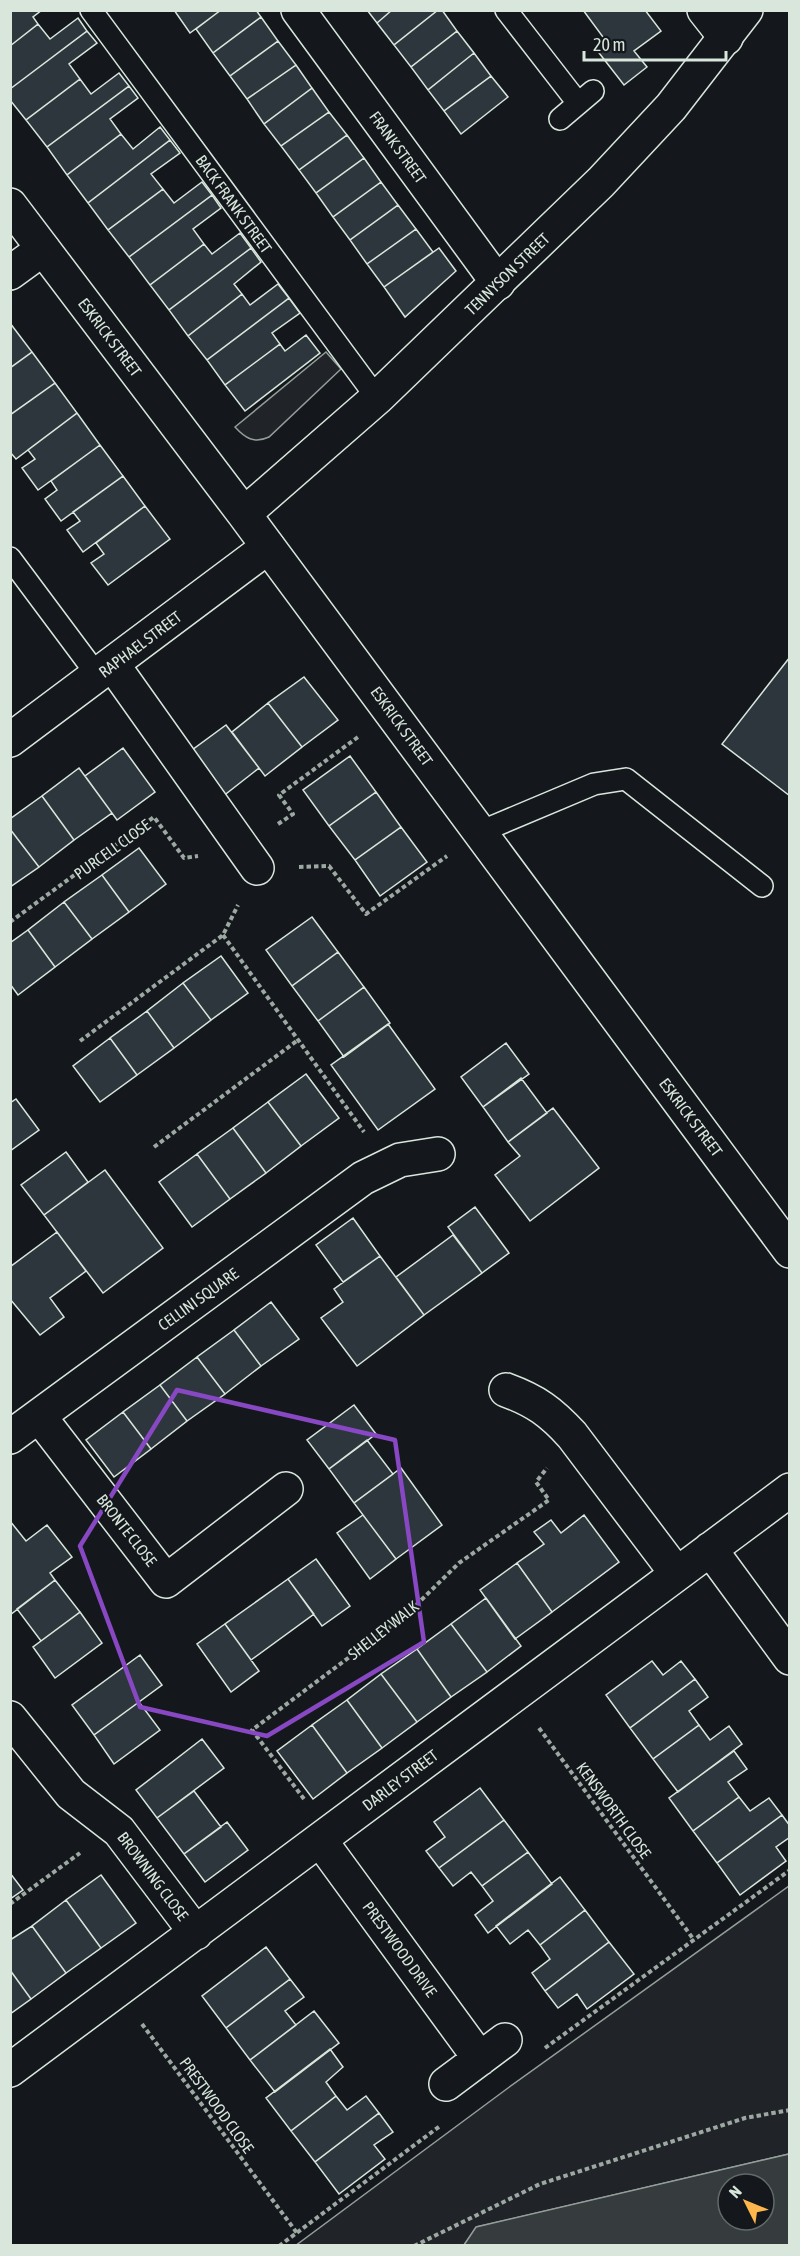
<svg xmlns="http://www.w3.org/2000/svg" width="800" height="2256" viewBox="0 0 800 2256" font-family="'Asap Condensed',sans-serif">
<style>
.green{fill:#202428;stroke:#939e99;stroke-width:1.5}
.water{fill:#363b3e;stroke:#939e99;stroke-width:1.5;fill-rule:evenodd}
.building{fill:#2c363c;stroke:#d8e6dc;stroke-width:1.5}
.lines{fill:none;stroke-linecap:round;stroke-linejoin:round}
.service-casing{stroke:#d8e6dc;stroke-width:24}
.minor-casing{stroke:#d8e6dc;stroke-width:36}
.tertiary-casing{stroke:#d8e6dc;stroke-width:36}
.path{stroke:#9da8a2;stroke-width:4;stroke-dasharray:4.5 3;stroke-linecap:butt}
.service{stroke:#14181c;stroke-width:21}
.minor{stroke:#14181c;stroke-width:33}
.tertiary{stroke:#14181c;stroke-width:33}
.marked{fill:none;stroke:#8948c3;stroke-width:4.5;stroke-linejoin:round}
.labels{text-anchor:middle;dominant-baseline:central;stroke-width:4.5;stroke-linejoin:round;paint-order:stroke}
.street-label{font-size:16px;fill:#d8e6dc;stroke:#14181c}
</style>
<rect width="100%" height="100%" fill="#14181c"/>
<path class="green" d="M326 352 341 369 269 437C254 444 245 438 235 427Z
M789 1886V2154L477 2227 464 2245 295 2246 508 2088Z"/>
<path class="water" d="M789 2154V2245H464L476 2227ZM728 2184H764V2220H728Z"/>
<path class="building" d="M10 10H42L33 17 38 24 10 46Z
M174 10H221L190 33Z
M221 10H256L261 17 213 53 196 29Z
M367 10H392L377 23Z
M392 10H438L394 45 377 23Z
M438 10H442L457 31 411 67 394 45Z
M583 10H645L661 31 634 51 647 67 624 85 596 49 606 41Z
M261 17 278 41 230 76 213 53Z
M78 18 87 31 10 89V46L38 24 50 39Z
M87 31 97 43 69 64 80 79 26 120 10 100V89Z
M457 31 474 53 428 90 411 67Z
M278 41 296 65 247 99 230 76Z
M474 53 491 76 444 111 428 90Z
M296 65 312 88 264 124 247 99Z
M119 73 129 86 47 147 26 120 80 79 91 94Z
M491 76 508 97 461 134 444 111Z
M129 86 138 98 110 119 121 134 67 175 47 147Z
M312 88 329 112 281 146 264 124Z
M329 112 347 135 299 170 281 146Z
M160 127 170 140 88 203 67 175 121 134 133 149Z
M347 135 364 158 316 193 299 170Z
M170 140 180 153 151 174 163 189 108 230 88 203Z
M364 158 381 182 333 217 316 193Z
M202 182 212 195 129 257 108 230 163 189 174 203Z
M381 182 398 205 350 240 333 217Z
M212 195 221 208 193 229 204 244 150 285 129 257Z
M398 205 416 229 367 264 350 240Z
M416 229 433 252 384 287 367 264Z
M240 233 251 248 169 310 150 285 204 244 212 254Z
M251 248 261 262 234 284 242 294 188 336 169 310Z
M439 248 456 271 405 317 384 287Z
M278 284 289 298 207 360 188 336 242 294 250 305Z
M289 298 300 313 272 333 280 344 225 385 207 360Z
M10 323 32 352 10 368Z
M306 335 320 353 245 411 225 385 280 344 285 351Z
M32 352 55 383 10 415V368Z
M55 383 77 413 16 459 10 452V415Z
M77 413 100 445 38 490 22 468 35 459 28 450Z
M100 445 123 476 61 521 45 499 57 490 51 481Z
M123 476 145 506 83 552 67 530 80 521 73 512Z
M145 506 170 539 108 585 91 563 104 554 96 543Z
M790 657V796L722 744Z
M304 677 338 720 302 747 268 703Z
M268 703 302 747 265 776 232 732Z
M226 725 259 768 222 797 188 753Z
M123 748 155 792 117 820 85 776Z
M350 756 376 792 329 826 303 790Z
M79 768 112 813 74 840 42 796Z
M376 792 401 827 355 860 329 826Z
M42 796 74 840 39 867 10 829V819Z
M401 827 427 862 380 896 355 860Z
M10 829 39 867 10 887Z
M139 848 166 884 129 912 102 875Z
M102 875 129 912 92 939 64 902Z
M64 902 92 939 55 967 28 930Z
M312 917 338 952 292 986 266 950Z
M28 930 55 967 18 995 10 984V943Z
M338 952 364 987 318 1021 292 986Z
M221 956 248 993 211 1020 183 983Z
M183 983 211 1020 174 1048 147 1011Z
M364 987 390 1023 344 1057 318 1021Z
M147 1011 174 1048 137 1075 110 1038Z
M388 1024 435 1089 378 1130 331 1065Z
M110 1038 137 1075 100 1102 73 1066Z
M506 1043 529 1074 483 1107 461 1077Z
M306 1074 339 1118 301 1146 268 1102Z
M521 1078 547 1113 508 1142 483 1107Z
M16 1099 39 1130 10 1151V1103Z
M268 1102 301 1146 266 1173 233 1128Z
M553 1108 599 1168 530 1221 495 1175 520 1156 508 1142Z
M233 1128 266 1173 230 1199 197 1154Z
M66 1152 88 1182 44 1215 21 1185Z
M197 1154 230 1199 192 1227 159 1182Z
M105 1170 163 1248 103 1293 44 1215Z
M475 1207 509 1253 482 1273 448 1227Z
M353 1218 380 1256 343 1282 316 1245Z
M57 1232 86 1271 50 1298 64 1317 40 1335 10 1299V1267Z
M453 1235 482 1273 424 1315 396 1277Z
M380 1256 424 1315 357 1366 321 1318 343 1302 334 1289Z
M271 1302 299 1339 261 1366 234 1330Z
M234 1330 261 1366 225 1394 197 1357Z
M197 1357 225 1394 187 1421 160 1385Z
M160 1385 187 1421 151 1449 123 1412Z
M354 1405 376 1434 329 1469 307 1440Z
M123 1412 151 1449 114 1477 86 1440Z
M367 1440 393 1474 354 1503 329 1469Z
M401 1468 442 1525 396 1559 354 1503Z
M363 1515 396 1559 370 1579 337 1533Z
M584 1515 619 1562 552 1612 517 1563 544 1544 534 1532 551 1520 561 1533Z
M10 1521 26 1541 47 1525 72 1557 50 1573 55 1580 10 1615Z
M316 1559 350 1606 322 1626 288 1579Z
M517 1563 552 1612 515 1639 480 1590Z
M288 1579 314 1614 251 1660 225 1624Z
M55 1580 80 1612 41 1641 17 1609Z
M486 1598 521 1646 487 1672 451 1624Z
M80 1612 102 1643 55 1678 33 1647Z
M225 1624 259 1671 231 1692 197 1644Z
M451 1624 487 1672 451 1697 417 1649Z
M417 1649 451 1697 417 1722 381 1674Z
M140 1655 162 1685 94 1735 72 1705Z
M652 1661 663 1675 681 1661 695 1679 630 1728 606 1695Z
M381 1674 417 1722 382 1748 347 1700Z
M695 1679 708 1697 689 1711 699 1725 653 1759 630 1728Z
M347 1700 382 1748 347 1773 312 1725Z
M139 1702 160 1730 114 1764 94 1735Z
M312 1725 347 1773 313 1799 277 1751Z
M699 1725 710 1740 729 1726 742 1744 678 1792 653 1759Z
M202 1739 224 1768 157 1818 136 1790Z
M734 1751 747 1769 728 1782 739 1797 693 1831 669 1798Z
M480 1788 504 1820 439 1868 426 1851 445 1837 434 1822Z
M194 1791 221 1827 184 1854 157 1818Z
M739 1797 750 1811 769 1798 782 1815 717 1863 693 1831Z
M782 1815 790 1826V1837L776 1847 786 1861 740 1895 717 1863Z
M504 1820 528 1852 482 1886 471 1872 453 1886 439 1868Z
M227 1822 248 1850 205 1882 184 1854Z
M528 1852 552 1884 488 1933 475 1915 493 1901 482 1886Z
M10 1873 23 1890 10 1899Z
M101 1875 136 1923 101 1948 66 1900Z
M560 1877 585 1910 540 1945 528 1930 510 1944 496 1926Z
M66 1900 101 1948 66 1973 32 1926Z
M585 1910 609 1942 545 1991 532 1973 550 1959 540 1945Z
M32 1926 66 1973 31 1999 10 1970V1940Z
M609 1942 634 1974 587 2009 577 1994 558 2008 545 1991Z
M266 1947 290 1979 226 2028 202 1996Z
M10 1970 31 1999 10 2014Z
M290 1979 304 1997 285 2011 296 2025 250 2060 226 2028Z
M314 2011 339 2043 275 2092 250 2060Z
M330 2049 343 2067 326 2082 336 2096 291 2131 266 2098Z
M336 2096 347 2110 366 2096 379 2113 315 2162 291 2131Z
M379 2113 393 2132 374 2145 385 2159 339 2194 315 2162Z"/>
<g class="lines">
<defs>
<path id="service" d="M91 10 377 398
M506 10 578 103
M560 119 593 91
M10 558 98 676
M480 832 594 784 626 779 762 886"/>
<path id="minor" d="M298 10 498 283
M704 10 726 38
M10 273 43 249
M113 665 257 868
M10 740 268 547
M506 1390C536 1401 551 1412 572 1435L677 1574
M39 1416 166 1581 286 1489
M10 1437 363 1178 400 1160 438 1154
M710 1549 790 1658
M10 1718 71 1794 119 1831 196 1933
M320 1840 480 2059
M10 2070 790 1490
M446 2084 505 2040"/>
<path id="tertiary" d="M10 205 244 514 790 1251
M244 514 377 398 601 182 671 107 746 10"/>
</defs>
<use href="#service" class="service-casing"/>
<use href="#minor" class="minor-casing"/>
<use href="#tertiary" class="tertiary-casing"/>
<path class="path" d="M278 824 293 814 279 795 358 737
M299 867 329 866 366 914 447 856
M10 922 154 817 184 858 198 856
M223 935 364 1132
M80 1041 223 935 238 905
M154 1147 298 1040
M539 1728 694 1940
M304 1799 252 1730 407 1614 459 1563 549 1500 536 1482 547 1468
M10 1904 80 1853
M142 2024 297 2233
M545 2048 790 1870
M279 2246 440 2126
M414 2246 540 2184 745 2118 790 2110"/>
<use href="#service" class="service"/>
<use href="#minor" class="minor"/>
<use href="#tertiary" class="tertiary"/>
</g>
<path class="marked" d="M177 1390 395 1440 424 1642 267 1736 140 1707 80 1546Z"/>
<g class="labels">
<g class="street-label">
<text transform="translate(398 147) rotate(54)">FRANK STREET</text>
<text transform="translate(234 204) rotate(54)">BACK FRANK STREET</text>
<text transform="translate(507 274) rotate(-44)">TENNYSON STREET</text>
<text transform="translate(110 337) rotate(53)">ESKRICK STREET</text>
<text transform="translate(140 644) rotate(-37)">RAPHAEL STREET</text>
<text transform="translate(402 726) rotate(54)">ESKRICK STREET</text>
<text transform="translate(112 849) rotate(-36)">PURCELL CLOSE</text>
<text transform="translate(691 1117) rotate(53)">ESKRICK STREET</text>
<text transform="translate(198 1299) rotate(-36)">CELLINI SQUARE</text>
<text transform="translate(127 1530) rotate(52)">BRONTE CLOSE</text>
<text transform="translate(383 1630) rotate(-38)">SHELLEY WALK</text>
<text transform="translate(400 1780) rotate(-37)">DARLEY STREET</text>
<text transform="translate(614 1810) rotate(54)">KENSWORTH CLOSE</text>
<text transform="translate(153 1876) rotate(53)">BROWNING CLOSE</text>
<text transform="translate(400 1949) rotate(54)">PRESTWOOD DRIVE</text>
<text transform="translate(217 2105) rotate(54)">PRESTWOOD CLOSE</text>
</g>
</g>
<rect width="800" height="2256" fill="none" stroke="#d8e6dc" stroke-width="24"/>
<g transform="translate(746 2202) rotate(313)"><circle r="28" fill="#14181c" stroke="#626a69" stroke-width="1.5"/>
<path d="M0-4.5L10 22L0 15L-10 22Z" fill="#ffb74d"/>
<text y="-9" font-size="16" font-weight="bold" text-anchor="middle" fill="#d8e6dc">N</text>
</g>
<path d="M584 51v9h142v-9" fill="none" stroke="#d8e6dc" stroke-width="3"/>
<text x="593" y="51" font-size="18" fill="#d8e6dc" stroke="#14181c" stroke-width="4.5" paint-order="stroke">20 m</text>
</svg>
